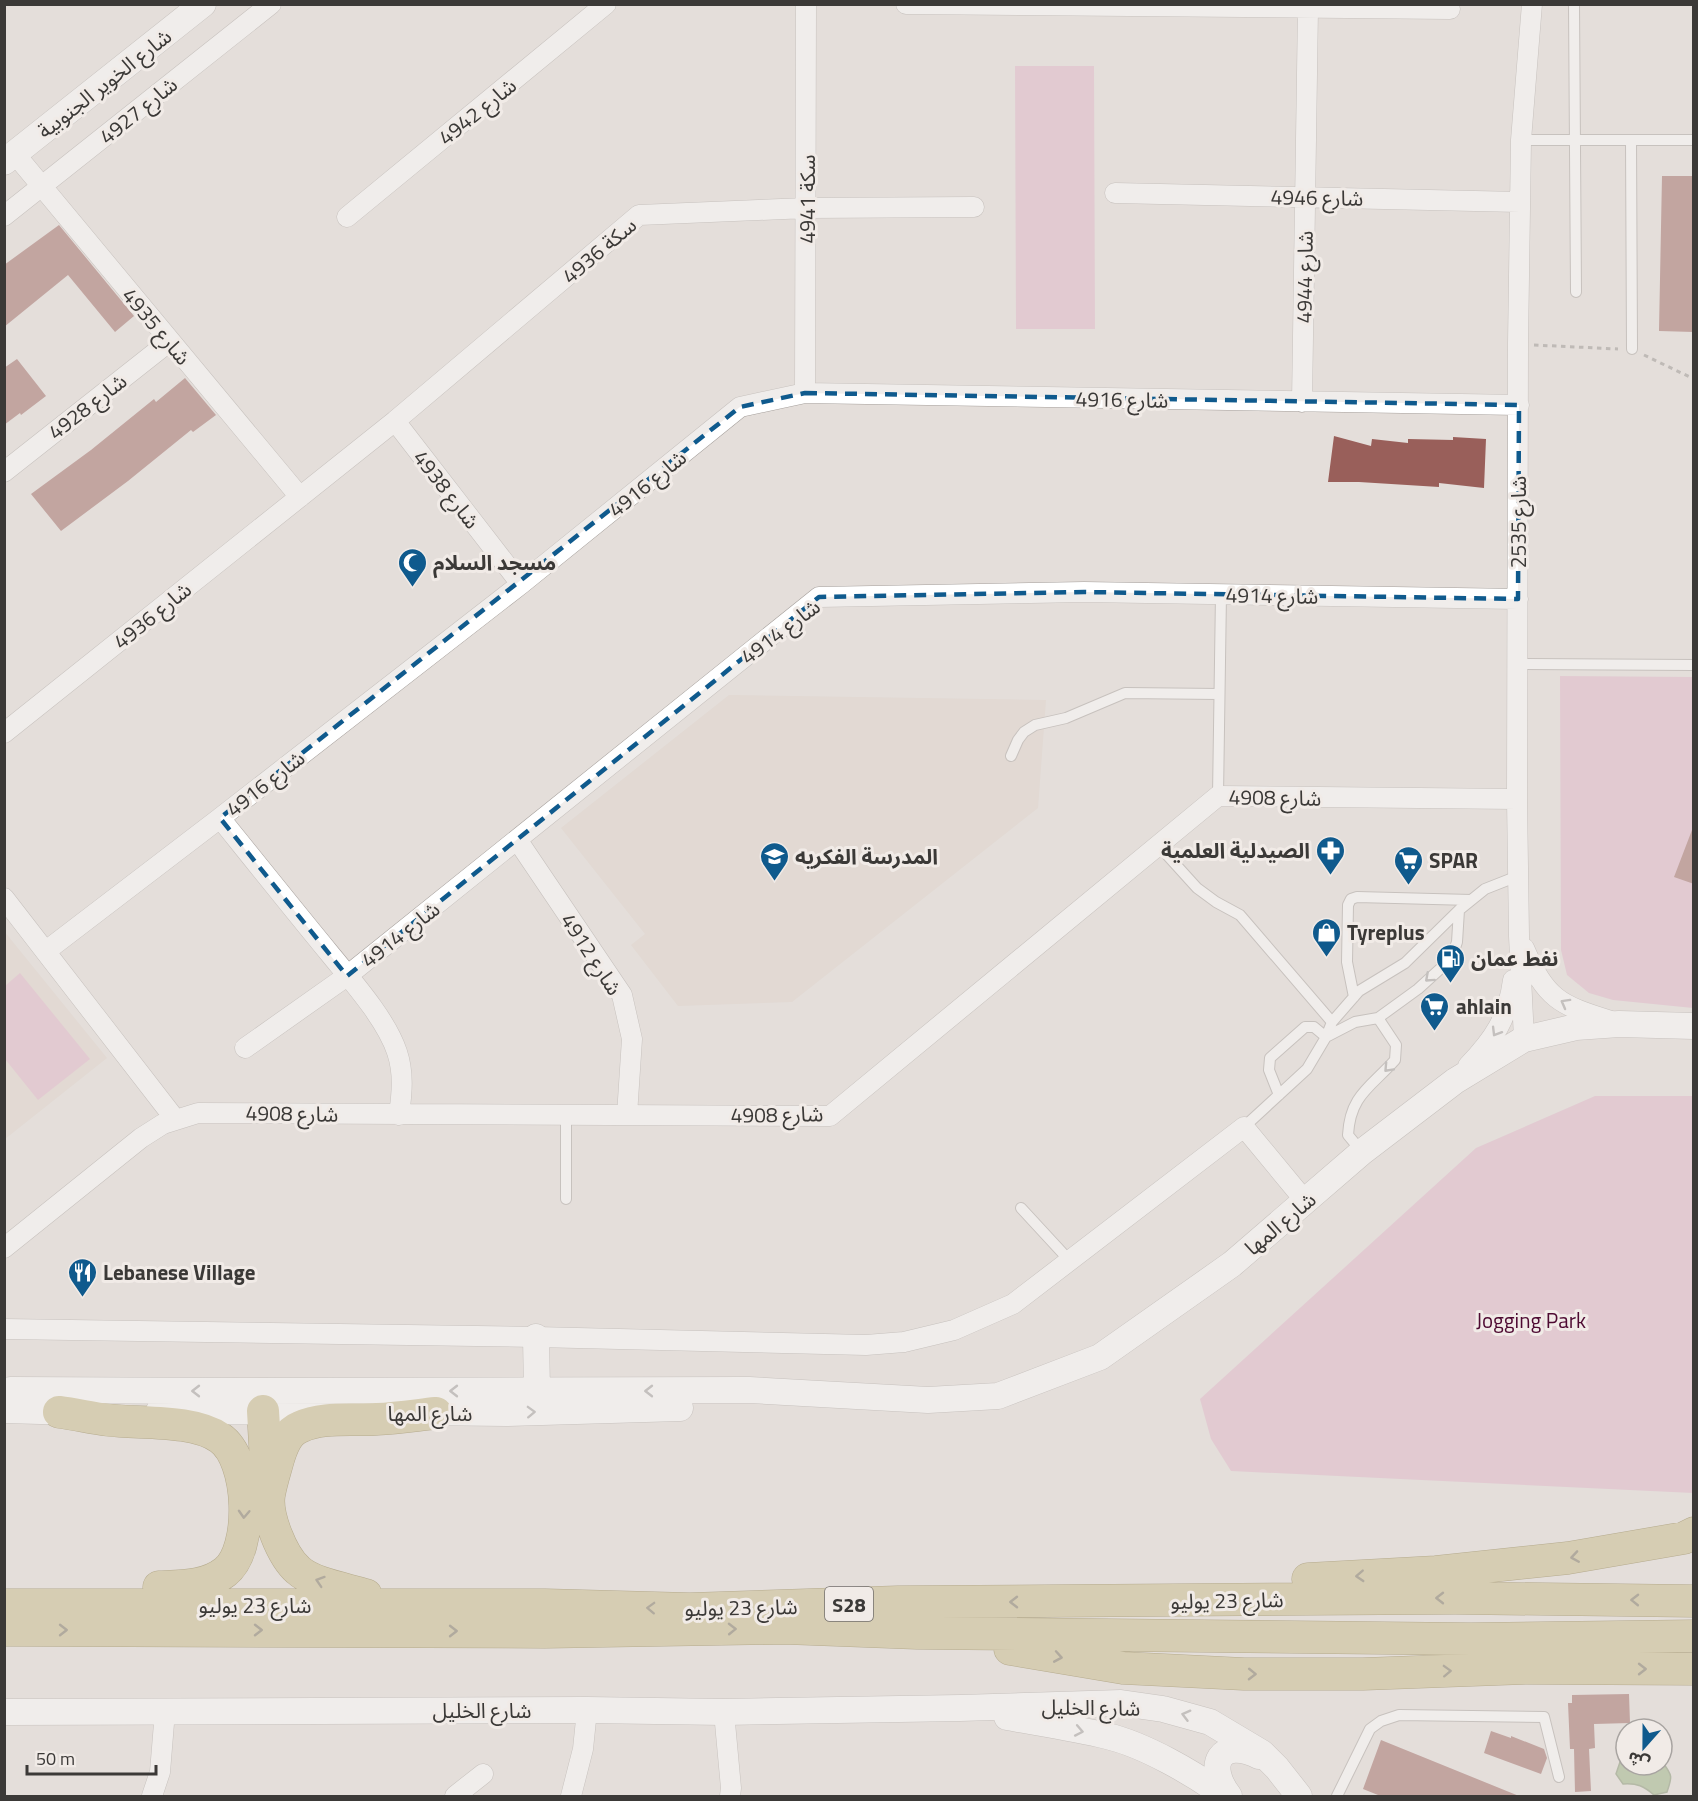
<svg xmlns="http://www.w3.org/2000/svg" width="1698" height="1801" viewBox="0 0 1698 1801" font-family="'Titillium Web','Noto Sans Arabic',sans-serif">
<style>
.built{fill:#dfd2c9}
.green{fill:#dfb2c6}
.water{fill:#96af7c;stroke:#7b8c67;stroke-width:1.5}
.building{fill:#995f5a}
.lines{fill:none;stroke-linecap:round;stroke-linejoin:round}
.service-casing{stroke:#a59f9b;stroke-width:12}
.minor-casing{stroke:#a59f9b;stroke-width:21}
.tertiary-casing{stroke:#a59f9b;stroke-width:27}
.primary-casing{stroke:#7d6d32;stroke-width:33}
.path{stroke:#928e8b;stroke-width:3;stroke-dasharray:4.5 4.5;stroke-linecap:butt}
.service{stroke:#fff;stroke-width:10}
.minor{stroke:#fff;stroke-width:20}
.tertiary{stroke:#fff;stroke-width:26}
.primary{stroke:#c6b883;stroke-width:32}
.oneway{stroke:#9d9c9b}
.oneway2{stroke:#736c55}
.marked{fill:none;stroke:#0f5a8d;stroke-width:4.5;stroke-dasharray:12 8;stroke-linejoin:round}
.labels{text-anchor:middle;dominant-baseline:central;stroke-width:6;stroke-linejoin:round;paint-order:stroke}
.shield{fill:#f1ebe7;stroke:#726e6c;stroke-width:1.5}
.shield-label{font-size:20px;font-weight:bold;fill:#3b3937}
.street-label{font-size:21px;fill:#3b3937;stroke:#f1ebe7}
.poi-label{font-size:21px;font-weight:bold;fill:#3b3937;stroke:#f1ebe7;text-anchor:start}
.park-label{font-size:21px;fill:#4e0a32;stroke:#f1ebe7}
</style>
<rect width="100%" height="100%" fill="#e4deda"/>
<path class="built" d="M729 695 1046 700 1038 808 792 1002 678 1006 631 945 645 934 561 828Z
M4 931 107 1058 5 1139H4Z"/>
<path class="green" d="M1015 66H1094L1095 329H1016Z
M1560 676 1693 677V1008L1613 1000 1589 993 1567 975 1561 950Z
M20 973 90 1059 38 1100 5 1059V986Z
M1595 1096H1693V1493L1231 1471 1211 1439 1200 1399 1476 1148Z"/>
<path class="water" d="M1626 1760V1765H1662L1663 1763C1673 1776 1672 1777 1667 1792L1654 1795C1644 1786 1637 1783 1623 1784L1616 1774 1620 1762Z"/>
<path class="building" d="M1662 176H1694V332L1659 331Z
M59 225 134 316 115 332 68 275 4 327V265Z
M17 359 46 396 21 415 20 413 4 425V368Z
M185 378 216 415 193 432 191 430 128 481 61 531 31 494 91 450 154 399 156 402Z
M1334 436 1371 446 1372 439 1408 443V439L1453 440V437L1486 439 1484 488 1439 483V487L1359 482H1328Z
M1692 830H1694V884L1674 877Z
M1629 1694 1630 1723 1594 1724 1595 1748 1589 1749 1591 1791 1575 1792 1574 1749H1570L1568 1703H1572V1695Z
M1491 1731 1511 1738V1736L1544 1749 1547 1758 1541 1774 1484 1753Z
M1381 1740 1519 1796V1797H1383L1363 1789Z"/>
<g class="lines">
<defs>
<path id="service" d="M1574 4 1576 292
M1521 140H1694
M1631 140 1632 349
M1518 664 1694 665
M1011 756 1018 740 1024 732 1035 725 1066 718 1125 693 1219 694
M1218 796 1221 594
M1158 845 1197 888 1216 902 1240 915 1332 1022
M1354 997 1347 962 1348 905 1351 899 1357 897 1471 900
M1279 1095 1269 1070 1270 1058 1305 1027H1314L1326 1037 1355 1022 1378 1018 1418 989 1451 959 1457 942 1459 910
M1244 1127 1307 1069 1326 1037 1332 1022 1359 991 1405 963 1459 910 1485 889 1518 876
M1362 1152 1348 1135C1350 1095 1371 1087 1395 1060L1396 1045 1378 1018
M566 1199V1115
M1021 1208 1069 1260
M1337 1796 1370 1729 1381 1721 1399 1715 1544 1717 1559 1777"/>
<path id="minor" d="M906 4 1450 9
M15 154 300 497
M1115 193 1520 202
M4 216 271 4
M347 217 606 4
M805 393 806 4
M1302 402 1308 8
M395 421 521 584
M4 472 170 341
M4 733 395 421 639 215 807 208 974 207
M518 841 622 995 632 1039 627 1115
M4 898 175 1119
M1524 948C1546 999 1559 1005 1611 1021
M46 951 220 818
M1524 1039 1519 936 1517 799 1518 344 1521 140 1532 4
M245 1048 347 976 819 597 1084 592 1518 599
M1468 1066C1494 1039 1508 1018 1513 980
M399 1115C402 1093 404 1073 397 1052 386 1019 352 981 330 954 293 909 257 864 220 818L521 584 740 407 805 393 1519 405
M4 1248 141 1138 163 1124 198 1113 830 1116 1218 796 1517 799
M4 1329 536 1337 866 1345 904 1342 954 1330 1013 1304 1244 1127 1306 1202
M724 1712 731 1788 730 1796
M152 1796 160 1772 165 1711
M455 1796 483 1774
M571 1796 583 1749 587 1710"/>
<path id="tertiary" d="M4 162 203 4
M536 1337 537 1391
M4 1391 12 1390 239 1391 749 1390 928 1400 998 1396 1100 1357 1232 1264 1362 1152 1455 1081 1524 1039 1576 1027 1619 1024 1694 1026
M4 1410 77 1412
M159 1411 329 1412
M417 1412 507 1413 680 1408
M4 1712 587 1710 724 1712 960 1708 1121 1703 1163 1709 1210 1722 1262 1753 1277 1768 1299 1796
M1007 1717C1040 1723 1074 1728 1107 1736 1145 1745 1193 1773 1225 1796
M1229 1796C1205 1765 1220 1737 1259 1756"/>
<path id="primary" d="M263 1411 267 1478
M59 1412C75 1414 92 1418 108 1420 141 1424 193 1419 220 1438 251 1459 254 1550 225 1572 206 1587 181 1586 159 1587
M1308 1579 1436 1572 1568 1558 1684 1538 1694 1533
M366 1595C347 1589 313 1584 298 1570 282 1556 266 1516 269 1495 271 1483 275 1471 278 1460 282 1446 287 1432 300 1427 323 1416 353 1421 377 1419 397 1418 417 1415 436 1413
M4 1605H545L690 1609 898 1602 1455 1598 1694 1601
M4 1630 545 1632 785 1628 917 1633 1471 1639 1694 1636
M1010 1649 1123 1668 1244 1674H1363L1526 1668 1694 1669"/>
</defs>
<use href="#service" class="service-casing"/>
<use href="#minor" class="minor-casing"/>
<use href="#tertiary" class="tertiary-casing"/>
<use href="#primary" class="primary-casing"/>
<path class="path" d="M1534 345 1618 349
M1644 355 1694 379"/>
<use href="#service" class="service"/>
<use href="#minor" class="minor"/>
<use href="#tertiary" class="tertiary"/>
<use href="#primary" class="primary"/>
</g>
<defs><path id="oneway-chevron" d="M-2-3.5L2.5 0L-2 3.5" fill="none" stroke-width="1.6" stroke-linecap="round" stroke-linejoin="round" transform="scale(1.5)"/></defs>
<g class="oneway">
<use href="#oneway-chevron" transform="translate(1429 978) rotate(138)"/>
<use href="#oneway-chevron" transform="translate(1565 1003) rotate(-151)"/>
<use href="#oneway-chevron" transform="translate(1496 1032) rotate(121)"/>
<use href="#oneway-chevron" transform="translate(1388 1068) rotate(133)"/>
<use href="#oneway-chevron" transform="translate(196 1391) rotate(-180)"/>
<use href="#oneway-chevron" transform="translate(454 1391) rotate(-180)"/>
<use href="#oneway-chevron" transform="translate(649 1391) rotate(180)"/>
<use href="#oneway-chevron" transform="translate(531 1412) rotate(-2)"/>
<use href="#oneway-chevron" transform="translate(1186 1715) rotate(-165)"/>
<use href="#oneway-chevron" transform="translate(1079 1731) rotate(11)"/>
</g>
<g class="oneway2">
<use href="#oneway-chevron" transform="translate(244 1514) rotate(93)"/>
<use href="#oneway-chevron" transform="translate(1575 1557) rotate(171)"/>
<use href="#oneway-chevron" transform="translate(1360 1576) rotate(177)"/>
<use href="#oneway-chevron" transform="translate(320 1581) rotate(-162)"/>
<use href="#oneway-chevron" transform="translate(1440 1598) rotate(180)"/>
<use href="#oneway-chevron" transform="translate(1635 1600) rotate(-179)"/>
<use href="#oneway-chevron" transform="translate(1014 1602) rotate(180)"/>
<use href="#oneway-chevron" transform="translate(651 1608) rotate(-178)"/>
<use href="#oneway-chevron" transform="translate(732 1629) rotate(-1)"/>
<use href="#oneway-chevron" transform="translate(63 1630)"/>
<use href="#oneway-chevron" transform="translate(258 1630)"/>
<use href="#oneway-chevron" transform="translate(453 1631)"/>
<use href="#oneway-chevron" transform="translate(1058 1657) rotate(10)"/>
<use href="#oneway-chevron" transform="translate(1642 1669)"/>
<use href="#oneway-chevron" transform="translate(1447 1671) rotate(-2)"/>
<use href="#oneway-chevron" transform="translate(1252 1674) rotate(1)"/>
</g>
<path d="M0 0H1698V1801H0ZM805 393 1519 405 1518 599 1084 592 819 597 347 976 220 818 740 407Z" fill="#e4deda" fill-opacity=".55" fill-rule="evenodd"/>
<path class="marked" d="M805 393 1519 405 1518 599 1084 592 819 597 347 976 220 818 740 407Z"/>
<defs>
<symbol id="mosque-pin" viewBox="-11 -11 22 30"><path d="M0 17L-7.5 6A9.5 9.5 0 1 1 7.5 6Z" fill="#0f5a8d" stroke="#f1ebe7"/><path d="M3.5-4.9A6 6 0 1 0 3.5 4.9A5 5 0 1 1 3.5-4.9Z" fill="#fff"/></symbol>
<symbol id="pharmacy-pin" viewBox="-11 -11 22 30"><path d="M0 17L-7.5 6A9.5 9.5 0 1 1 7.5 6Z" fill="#0f5a8d" stroke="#f1ebe7"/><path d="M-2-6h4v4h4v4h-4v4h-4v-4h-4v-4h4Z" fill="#fff"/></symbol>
<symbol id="school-pin" viewBox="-11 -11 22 30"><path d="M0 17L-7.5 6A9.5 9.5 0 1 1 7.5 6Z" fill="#0f5a8d" stroke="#f1ebe7"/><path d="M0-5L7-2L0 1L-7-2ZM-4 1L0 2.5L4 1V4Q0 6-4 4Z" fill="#fff"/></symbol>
<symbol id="supermarket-pin" viewBox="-11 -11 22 30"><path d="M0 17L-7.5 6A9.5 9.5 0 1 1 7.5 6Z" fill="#0f5a8d" stroke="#f1ebe7"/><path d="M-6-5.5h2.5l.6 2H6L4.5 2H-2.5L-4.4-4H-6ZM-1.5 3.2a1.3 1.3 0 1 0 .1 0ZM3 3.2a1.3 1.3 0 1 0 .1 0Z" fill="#fff"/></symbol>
<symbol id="shop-pin" viewBox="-11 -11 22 30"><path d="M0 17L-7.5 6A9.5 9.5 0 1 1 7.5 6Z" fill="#0f5a8d" stroke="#f1ebe7"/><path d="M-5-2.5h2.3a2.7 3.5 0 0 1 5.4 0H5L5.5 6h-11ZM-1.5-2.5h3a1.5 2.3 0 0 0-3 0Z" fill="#fff"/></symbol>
<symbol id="fuel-pin" viewBox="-11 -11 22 30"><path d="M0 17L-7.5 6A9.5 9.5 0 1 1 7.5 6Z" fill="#0f5a8d" stroke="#f1ebe7"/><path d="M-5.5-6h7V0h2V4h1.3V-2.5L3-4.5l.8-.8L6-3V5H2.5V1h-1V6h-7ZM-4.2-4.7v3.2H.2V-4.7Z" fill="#fff"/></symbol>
<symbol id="restaurant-pin" viewBox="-11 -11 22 30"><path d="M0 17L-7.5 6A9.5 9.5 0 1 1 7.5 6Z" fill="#0f5a8d" stroke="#f1ebe7"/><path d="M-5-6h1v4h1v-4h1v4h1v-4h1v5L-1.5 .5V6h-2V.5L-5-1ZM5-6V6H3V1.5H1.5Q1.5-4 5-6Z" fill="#fff"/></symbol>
</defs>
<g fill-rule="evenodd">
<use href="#mosque-pin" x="396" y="546" width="33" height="45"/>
<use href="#pharmacy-pin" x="1314" y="834" width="33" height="45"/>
<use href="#school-pin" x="758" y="840" width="33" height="45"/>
<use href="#supermarket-pin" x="1392" y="844" width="33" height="45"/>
<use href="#shop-pin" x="1310" y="916" width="33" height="45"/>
<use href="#fuel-pin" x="1434" y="942" width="33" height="45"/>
<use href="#supermarket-pin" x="1418" y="990" width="33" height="45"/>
<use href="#restaurant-pin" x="66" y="1256" width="33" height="45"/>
</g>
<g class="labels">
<rect class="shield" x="825" y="1587" width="48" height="34" rx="4.5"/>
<g class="shield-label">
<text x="849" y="1604">S28</text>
</g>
<g class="street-label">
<text transform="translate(104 83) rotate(-38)">شارع الخوير الجنوبية</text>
<text transform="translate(138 110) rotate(-39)">شارع 4927</text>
<text transform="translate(477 111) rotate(-39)">4942 شارع</text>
<text transform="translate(1317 197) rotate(1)">4946 شارع</text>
<text transform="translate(807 199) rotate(-90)">سكة 4941</text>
<text transform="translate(599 250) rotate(-40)">سكة 4936</text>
<text transform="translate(1304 277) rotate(-89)">4944 شارع</text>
<text transform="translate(157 326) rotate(50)">4935 شارع</text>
<text transform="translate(1122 399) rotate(1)">4916 شارع</text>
<text transform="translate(87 406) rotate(-38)">4928 شارع</text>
<text transform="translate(647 483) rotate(-39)">4916 شارع</text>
<text transform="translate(447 489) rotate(52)">شارع 4938</text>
<text transform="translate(1518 522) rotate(-90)">2535 شارع</text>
<text transform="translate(1272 595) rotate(1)">4914 شارع</text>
<text transform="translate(152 615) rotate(-39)">4936 شارع</text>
<text transform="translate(780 631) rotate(-37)">4914 شارع</text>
<text transform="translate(265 783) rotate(-38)">4916 شارع</text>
<text transform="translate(1275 797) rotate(1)">4908 شارع</text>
<text transform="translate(400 934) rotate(-38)">4914 شارع</text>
<text transform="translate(592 954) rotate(57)">4912 شارع</text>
<text transform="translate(292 1113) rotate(1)">4908 شارع</text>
<text transform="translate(777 1114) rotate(-1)">4908 شارع</text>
<text transform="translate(1280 1223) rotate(-40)">شارع المها</text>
<text x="430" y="1413">شارع المها</text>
<text transform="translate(1227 1600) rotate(-1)">شارع 23 يوليو</text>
<text x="255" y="1605">شارع 23 يوليو</text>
<text transform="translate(741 1607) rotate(-1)">شارع 23 يوليو</text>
<text transform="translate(1091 1707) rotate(1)">شارع الخليل</text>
<text x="482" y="1710">شارع الخليل</text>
</g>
<g class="poi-label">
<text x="433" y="562">مسجد السلام</text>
<text x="1310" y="850" text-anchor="end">الصيدلية العلمية</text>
<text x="795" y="856">المدرسة الفكريه</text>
<text x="1429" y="860">SPAR</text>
<text x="1347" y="932">Tyreplus</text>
<text x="1471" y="958">نفط عمان</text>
<text x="1456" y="1006">ahlain</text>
<text x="103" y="1272">Lebanese Village</text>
</g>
<g class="park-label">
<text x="1531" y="1320">Jogging Park</text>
</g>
</g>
<rect width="1698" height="1801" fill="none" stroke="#3b3937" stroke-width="12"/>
<g transform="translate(1644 1747) rotate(201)"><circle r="28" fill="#f1ebe7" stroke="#a8a4a1" stroke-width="1.5"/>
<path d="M0-4.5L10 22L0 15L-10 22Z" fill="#0f5a8d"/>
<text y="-9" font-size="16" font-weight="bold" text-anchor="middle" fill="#3b3937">ش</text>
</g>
<path d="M27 1765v9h129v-9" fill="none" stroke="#3b3937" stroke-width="3"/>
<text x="36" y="1765" font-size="18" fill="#3b3937" stroke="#f1ebe7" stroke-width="4.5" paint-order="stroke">50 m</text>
</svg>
